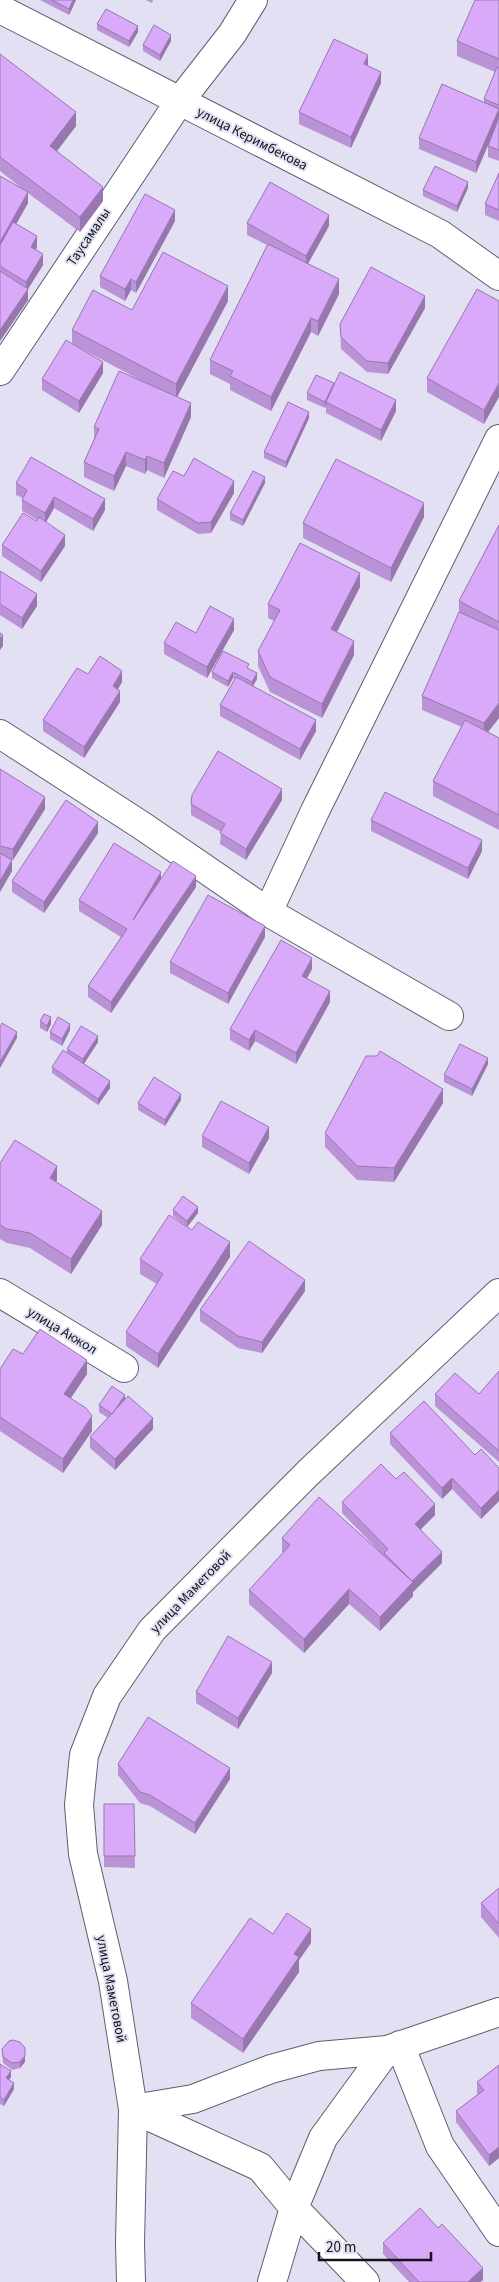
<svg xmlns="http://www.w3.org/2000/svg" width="499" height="2282" viewBox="0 0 499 2282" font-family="'Source Sans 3',sans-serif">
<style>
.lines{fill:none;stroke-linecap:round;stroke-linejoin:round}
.minor-casing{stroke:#5f5e6d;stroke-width:30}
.tertiary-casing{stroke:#5f5e6d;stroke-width:30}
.minor{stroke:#fff;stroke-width:28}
.tertiary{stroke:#fff;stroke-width:28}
.wall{fill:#ba92d6}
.shaded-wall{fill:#9777ae}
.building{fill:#d8aaf9;stroke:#9777ae}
.labels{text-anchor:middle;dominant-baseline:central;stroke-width:4;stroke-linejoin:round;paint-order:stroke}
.street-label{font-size:14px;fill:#131319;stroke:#e2e0f2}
</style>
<rect width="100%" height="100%" fill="#e2e0f2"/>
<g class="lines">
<defs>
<path id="minor" d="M0 9 440 234 499 276
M0 734 141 825 268 912 449 1016
M268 912 315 811 499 439
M0 1293 124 1368
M400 2045 440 2146 499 2232
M133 2109 260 2167 294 2208 365 2282
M133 2109 193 2099 271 2069 319 2056 387 2050
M131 2282 130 2243 133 2109 113 1981 83 1854 79 1805 84 1755 107 1696 152 1630 308 1473 499 1293
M272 2282 294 2208 323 2138 387 2050 499 2012"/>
<path id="tertiary" d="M0 371 179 102 232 34 253 0"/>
</defs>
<use href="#minor" class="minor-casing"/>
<use href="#tertiary" class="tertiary-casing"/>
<use href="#minor" class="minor"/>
<use href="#tertiary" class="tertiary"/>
</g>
<path class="wall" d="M40 0H76L69 15Z
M146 0H153L152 3Z
M499 0V161L488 157V146L493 134 476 173 419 149V138L484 102V99L495 72 457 56V41Z
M97 24 138 32 129 47 97 30Z
M171 41 160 61 143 51V45Z
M0 54 76 126 57 151 103 201 80 232 28 193V203L16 224 37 247 36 250 43 265 28 289V300L0 341V176L24 190 0 171Z
M368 66 381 83 351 148 299 124V112Z
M499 173V221L485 215V204Z
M468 188 457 212 423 196V190Z
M175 221 136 293 131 290 125 301 100 287V276Z
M247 223 329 226 308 264 339 294 318 336 311 332 271 411 230 390V384L210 374V360L267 245 247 235Z
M228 301 177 397 191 417 164 478 147 470 145 474 126 466 114 491 84 477V462L94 439V427L142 381 80 348 103 373 79 413 42 390V379L72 344V330L132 310Z
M499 301 484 424 427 392V378Z
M425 308 388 374 367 372 341 349 340 324Z
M334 386 396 411 381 441 326 413V405L325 408 307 400V393Z
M309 418 286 468 264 458V452Z
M16 483 105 510 93 531 54 508 46 522 65 546 41 582 2 556V545L36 521 37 520 22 511V500L23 498 16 495Z
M265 483 243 526 230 520V513Z
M234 493 211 533 198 534 157 510V499Z
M424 517 391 582 303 538V523Z
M499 525V718L488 732 499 738V830L433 796V781L462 727 422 710V696L459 612V601Z
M0 571 37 606 22 629 0 615Z
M360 587 337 632 354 655 322 718 270 692 258 666V651L274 621 268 618V604Z
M234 630 207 678 164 654V643L196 633Z
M249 669 257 679 253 686 316 731 300 760 220 716V705L235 679 233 678 228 687 212 678V672Z
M88 674 122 682 118 689 120 702 84 758 43 731V720Z
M0 769 45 809 13 860H11L12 871 0 892Z
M282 800 246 860 220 844 221 832 191 815V804Z
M371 820 482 851 468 879 371 831Z
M98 833 44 913 12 892V881Z
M161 878 196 887 111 1013 88 997V986L121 937 79 911V900Z
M265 937 228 1004 170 973V962Z
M312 969 307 978 330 1002 296 1064 255 1041 249 1051 230 1040V1029Z
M40 1021 51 1024 47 1032 40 1028Z
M70 1030 62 1046 50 1039V1032Z
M98 1042 84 1064 110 1088 98 1105 52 1073V1067L67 1052V1049Z
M488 1064 472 1096 444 1082V1075Z
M181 1100 165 1126 138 1110V1103Z
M443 1103 394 1182 357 1180 325 1147V1133Z
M202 1136 269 1138 249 1174 202 1147Z
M0 1163 57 1180 56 1182 102 1225 71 1274 30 1248 7 1243 0 1239Z
M173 1210 198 1213 187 1227 230 1257 158 1368 126 1346V1332L157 1284 140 1274V1259L185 1225 173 1216Z
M305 1291 262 1353 238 1348 200 1321V1310Z
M23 1354 87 1374 71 1398 92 1431 63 1473 0 1431V1369Z
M499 1371V1462L435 1406V1394H479Z
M125 1399 153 1429 115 1470 90 1448V1437L108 1418 99 1412V1405Z
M390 1433 475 1455 499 1468V1501L481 1519 452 1489 442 1499 390 1444Z
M396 1479 435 1515 421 1529 442 1563 413 1592V1596L380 1631 349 1604 304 1653 249 1604V1590L283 1553 282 1552V1538L378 1550 342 1513V1502Z
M272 1673 238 1729 196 1703V1692Z
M118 1764 230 1779 195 1834 150 1806 140 1803 118 1775Z
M104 1804H134L135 1868 104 1867Z
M499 1888V1938L481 1917V1903Z
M273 1934 311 1943 299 1960V1972L243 2053 191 2018V2003Z
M25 2048V2062L20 2068 12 2070 3 2063 2 2049Z
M0 2064 11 2077 9 2080 14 2089 4 2106 0 2104Z
M499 2065V2158L489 2166 456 2122V2111L478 2094 477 2093V2082Z
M438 2228 483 2280 480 2282H409L383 2254V2243Z"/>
<path class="shaded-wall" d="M73 0H76L69 15V9Z
M138 26V32L129 47V41Z
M171 35V41L160 61V55Z
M368 55V66L364 64Z
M381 72V83L351 148V137Z
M499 109V120L476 173V162Z
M76 112V126L50 160V146Z
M468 182V188L457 212V206Z
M103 187V201L80 232V217Z
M28 192V203L0 253V242Z
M175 210V221L136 293V282Z
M329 215V226L306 267V256Z
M37 236V247L31 258V247Z
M43 254V265L28 289V300L0 341V330L26 292V282Z
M131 279V290L125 301V289Z
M339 279V294L318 336V321Z
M228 286V301L176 399V384Z
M425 296V308L388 374V363Z
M311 318V332L271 411V397Z
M103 362V373L79 413V401Z
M334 383V389L326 402V405L325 408V402Z
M499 383V397L484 424V410Z
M396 400V411L381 441V430Z
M191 403V417L164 478V463Z
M309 412V418L286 468V462Z
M126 452V466L114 491V476Z
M147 456V470L145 474V460Z
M265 477V483L243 526V520Z
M234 481V493L211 533V522Z
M54 497V508L45 524V513Z
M105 499V510L93 531V519Z
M424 503V517L391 582V568Z
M65 535V546L41 582V571Z
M360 573V587L331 643V629Z
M37 594V606L22 629V618Z
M234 619V630L207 678V667Z
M3 635V646L0 650V639Z
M354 641V655L322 718V704Z
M122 671V682L113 697V686Z
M233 672V678L228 687V681Z
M257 673V679L252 688V682Z
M120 691V702L84 758V747Z
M499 703V718L484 737V723Z
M316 720V731L300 760V749Z
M282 789V800L246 860V849Z
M45 797V809L13 860V849Z
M98 822V833L44 913V902Z
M482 840V851L468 879V868Z
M12 860V871L0 892V881Z
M161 872V883L133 920Z
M196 876V887L111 1013V1002Z
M265 926V937L228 1004V993Z
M312 958V969L302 987V976Z
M330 991V1002L296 1064V1053Z
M51 1017V1024L47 1032V1026Z
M70 1024V1030L62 1046V1039Z
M255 1030V1041L249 1051V1040Z
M17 1032V1038L0 1068V1062Z
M98 1036V1042L83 1065V1059Z
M488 1058V1064L472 1096V1089Z
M110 1081V1088L98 1105V1099Z
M443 1089V1103L394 1182V1168Z
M181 1094V1100L165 1126V1120Z
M269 1127V1138L249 1174V1163Z
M57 1166V1180L50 1192V1178Z
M198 1207V1213L187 1227V1221Z
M102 1211V1225L71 1274V1259Z
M230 1242V1257L158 1368V1354Z
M305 1280V1291L262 1353V1342Z
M87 1360V1374L64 1408V1394Z
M125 1395V1401L112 1414Z
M92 1416V1431L63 1473V1459Z
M153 1418V1429L115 1470V1459Z
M452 1478V1489L442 1499V1488Z
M499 1490V1501L481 1519V1508Z
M435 1504V1515L415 1535V1524Z
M442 1552V1563L413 1592V1596L380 1631V1617L412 1582Z
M349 1589V1604L304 1653V1639Z
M272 1662V1673L238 1729V1718Z
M230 1768V1779L195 1834V1823Z
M311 1929V1943L299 1960V1972L243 2053V2039L294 1954Z
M25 2056V2062L20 2068V2062Z
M11 2071V2077L6 2084V2078Z
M14 2083V2089L4 2106V2100Z
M499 2147V2158L489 2166V2155Z
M483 2268V2280L480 2282H468Z"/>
<path class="building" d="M52 0H73L69 9Z
M475 0H499V59L457 41Z
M106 9 138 26 129 41 97 24Z
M154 25 171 35 160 55 143 45Z
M334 39 368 55 364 64 381 72 351 137 299 112Z
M0 54 76 112 50 146 103 187 80 217 0 157Z
M497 67 499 68V105L484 99Z
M442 84 499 109 476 162 419 138Z
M499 117V150L488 146Z
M435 166 468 182 457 206 423 190Z
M499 173V210L485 204Z
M0 176 28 192 0 242Z
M270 182 329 215 306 256 247 223Z
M145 194 175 210 136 282 131 279 125 289 100 276Z
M13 222 37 236 31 247 43 254 26 282 0 266V245Z
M268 244 339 279 318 321 311 318 271 397 230 376 233 371 210 360Z
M163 252 228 286 176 384 72 330 93 290 132 310Z
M371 267 425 296 388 363 367 361 341 337 340 324Z
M0 271 28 289 0 330Z
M477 289 499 301V383L484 410 427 378Z
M66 340 103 362 79 401 42 379Z
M119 371 191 403 164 463 147 456 145 460 126 452 114 476 84 462 99 429 94 427Z
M340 372 396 400 381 430 326 402Z
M316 375 334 383 325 402 307 393Z
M288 402 309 412 286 462 264 452Z
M31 457 105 499 93 519 54 497 45 513 22 500 27 490 16 483Z
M194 458 234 481 211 522 198 523 157 499 173 471 184 476Z
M336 459 424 503 391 568 303 523Z
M253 471 265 477 243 520 230 513Z
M23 513 36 521 39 517 65 535 41 571 2 545Z
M499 525V622L459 601Z
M300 543 360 573 331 629 354 641 322 704 270 677 258 651 280 610 268 604Z
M0 571 37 594 22 618 0 604Z
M210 606 234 619 207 667 164 643 176 622 196 633Z
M459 612 499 630V703L484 723 422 696Z
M0 633 3 635 0 639Z
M223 651 249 664 247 668 257 673 252 682 233 672 228 681 212 672Z
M100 656 122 671 113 686 120 691 84 747 43 720 77 668 88 674Z
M236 677 316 720 300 749 220 705Z
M465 720 499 738V815L433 781Z
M218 751 282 789 246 849 220 833 225 824 191 804 192 795Z
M0 769 45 797 13 849 0 846Z
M385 792 482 840 468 868 371 820Z
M66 800 98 822 44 902 12 881Z
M114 843 161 872 133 920 173 861 196 876 111 1002 88 986 127 929 79 900Z
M0 853 12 860 0 881Z
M208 895 265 926 228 993 170 962Z
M281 940 312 958 302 976 330 991 296 1053 255 1030 249 1040 230 1029Z
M44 1014 51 1017 47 1026 40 1021Z
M58 1017 70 1024 62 1039 50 1032Z
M2 1023 17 1032 0 1062V1027Z
M81 1026 98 1036 83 1059 67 1049Z
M460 1044 488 1058 472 1089 444 1075Z
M63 1050 110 1081 98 1099 52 1067Z
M380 1051 443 1089 394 1168 357 1166 325 1133 366 1056H377Z
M154 1077 181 1094 165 1120 138 1103Z
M221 1101 269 1127 249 1163 202 1136Z
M15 1140 57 1166 50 1178 102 1211 71 1259 30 1233 7 1229 0 1225V1163Z
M183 1196 198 1207 187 1221 173 1210Z
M169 1215 192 1230 198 1222 230 1242 158 1354 126 1332 163 1274 140 1259Z
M249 1241 305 1280 262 1342 238 1336 200 1310Z
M40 1329 87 1360 64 1394 86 1408 92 1416 63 1459 0 1417V1369L13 1349 23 1354Z
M499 1371V1451L435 1394 455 1373 479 1394Z
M112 1386 125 1395 115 1410 112 1414 99 1405Z
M128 1396 153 1418 115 1459 90 1437Z
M424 1401 475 1455 481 1449 499 1468V1490L481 1508 452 1478 442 1488 390 1433Z
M381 1464 396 1479 404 1472 435 1504 415 1524 442 1552 412 1581 384 1553 388 1549 342 1502Z
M319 1497 413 1582 380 1617 349 1589 304 1639 249 1590 290 1545 282 1538Z
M228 1636 272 1662 238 1718 196 1692Z
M148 1717 230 1768 195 1823 150 1795 140 1792 118 1764Z
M104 1804H134L135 1856H104Z
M499 1888V1924L481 1903Z
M287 1913 311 1929 294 1954 299 1957 243 2039 191 2003 250 1918 273 1934Z
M13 2040 20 2042 25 2048V2056L20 2062 12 2063 3 2057 2 2049 9 2041Z
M0 2064 11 2071 6 2078 14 2083 4 2100 0 2097Z
M499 2065V2147L489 2155 456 2111 484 2090 477 2082Z
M420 2208 438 2228 442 2224 483 2268 468 2282H419L383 2243Z"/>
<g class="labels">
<g class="street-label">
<text transform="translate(252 139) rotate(27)">улица Керимбекова</text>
<text transform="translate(89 237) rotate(-56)">Таусамалы</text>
<text transform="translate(62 1331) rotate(31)">улица Акжол</text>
<text transform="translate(191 1592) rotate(-46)">улица Маметовой</text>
<text transform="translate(111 1989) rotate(79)">улица Маметовой</text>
</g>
</g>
<path d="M319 2252v8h112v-8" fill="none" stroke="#131319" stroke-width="2.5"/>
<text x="326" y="2252" font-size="15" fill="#131319" stroke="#e2e0f2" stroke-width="4" paint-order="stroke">20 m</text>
</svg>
